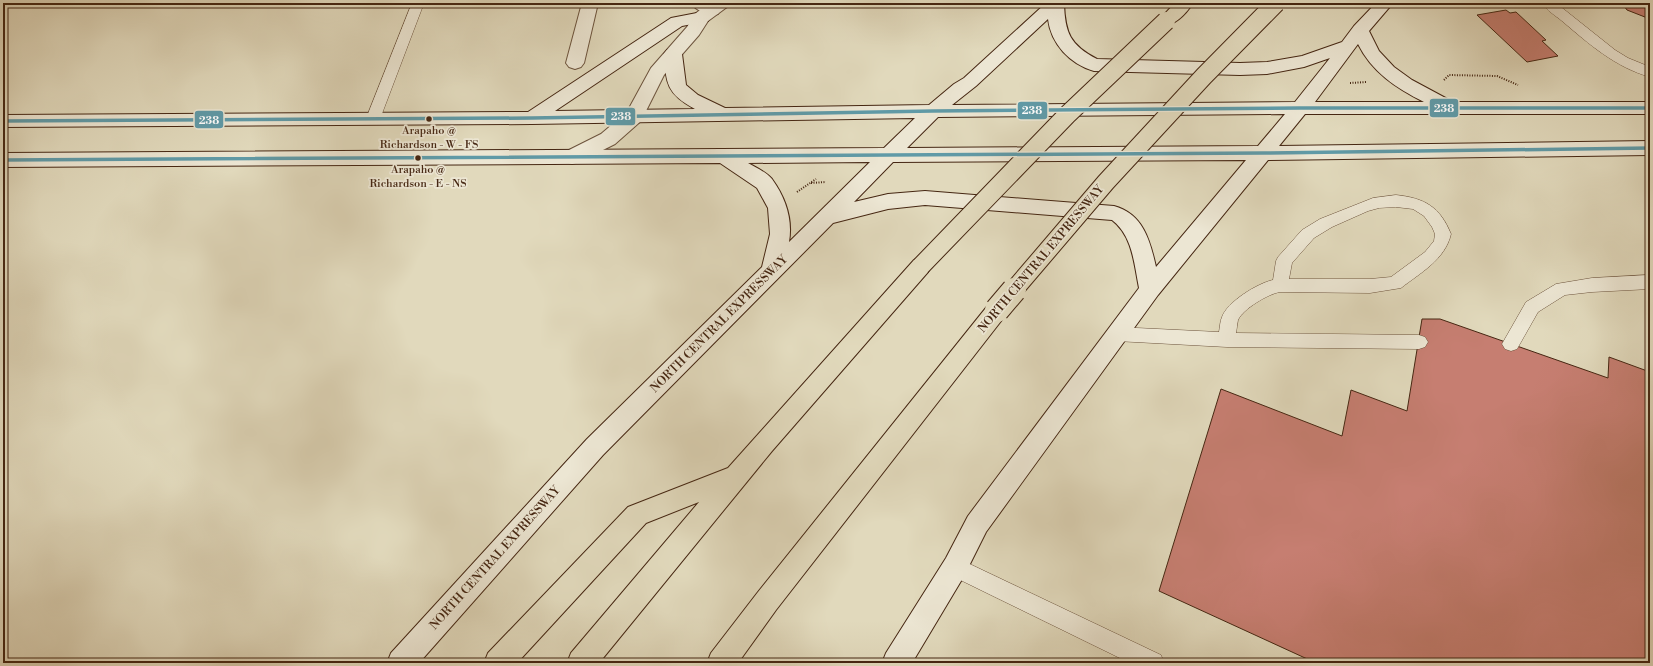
<svg xmlns="http://www.w3.org/2000/svg" width="1653" height="666" viewBox="0 0 1653 666" font-family="'Libre Bodoni',serif">
<style>
.building{fill:#c67e71;stroke:#452612}
.lines{fill:none;stroke-linecap:round;stroke-linejoin:round}
.service-casing{stroke:#6c533c;stroke-width:1}
.minor-casing{stroke:#6c533c;stroke-width:2}
.tertiary-casing{stroke:#6c533c;stroke-width:2}
.secondary-casing{stroke:#452612;stroke-width:2}
.motorway-casing{stroke:#452612;stroke-width:2}
.path{stroke:#452612;stroke-width:2;stroke-dasharray:1 1.5;stroke-linecap:butt}
.service{fill:#ece6d3;fill-rule:evenodd}
.minor{fill:#ece6d3;fill-rule:evenodd}
.tertiary{fill:#ece6d3;fill-rule:evenodd}
.secondary{fill:#ece6d3;fill-rule:evenodd}
.motorway{fill:#e1d9bc;fill-rule:evenodd}
.motorway-bridge-far1-casing{stroke:#452612;stroke-width:20;stroke-linecap:butt}
.motorway-bridge-casing{stroke:#452612;stroke-width:26;stroke-linecap:butt}
.motorway-bridge-far1{stroke:#e1d9bc;stroke-width:18}
.motorway-bridge{stroke:#e1d9bc;stroke-width:24}
.bus-1-casing{stroke:#ece6d3;stroke-width:6}
.bus-1{stroke:#609aa7;stroke-width:3.5}
.bus-dot{fill:#452612;stroke:#ece6d3;stroke-width:1.5}
.labels{text-anchor:middle;dominant-baseline:central;stroke-width:3.5;stroke-linejoin:round;paint-order:stroke}
.bus-label{font-size:11px;fill:#452612;stroke:#ece6d3}
.street-label{font-size:12px;fill:#452612;stroke:#ece6d3}
.line-badge{stroke:#ece6d3;stroke-width:1.5}
.badge-label{font-size:11px;text-anchor:middle;font-weight:bold;fill:#fff}
</style>
<rect width="100%" height="100%" fill="#e1d9bc"/>
<filter id="stains"><feTurbulence type="fractalNoise" baseFrequency=".005" numOctaves="4"/><feColorMatrix values="0 0 0 0 .2 0 0 0 0 .09 0 0 0 0 .02 0 0 0 .5 -.17"/></filter>
<radialGradient id="worn" r=".72"><stop offset=".6" stop-color="#630" stop-opacity="0"/><stop offset="1" stop-color="#630" stop-opacity=".3"/></radialGradient>
<path class="building" d="M1616 3H1650V19L1627 10 1624 6Z
M1506 10 1510 13 1516 12 1546 40 1542 41 1558 56 1527 62 1477 15Z
M1422 319H1440L1608 378 1609 357 1650 372V663H1316L1159 591 1221 389 1342 436 1351 390 1407 411Z"/>
<g class="lines">
<defs>
<path id="service" d="M412 3H424L380 119 378 123 373 124 368 123 366 119Z
M1542 3H1556L1615 50 1628 58 1650 67V77C1615 67 1589 44 1562 21 1556 16 1546 10 1542 3Z
M1396 195C1425 198 1440 207 1451 234 1445 260 1420 273 1401 288L1370 293 1280 292C1268 294 1243 309 1238 320 1237 324 1237 329 1236 333L1419 335 1425 337 1428 342 1425 347 1419 349 1227 347 1116 341 1110 339 1107 334 1110 329 1116 327 1219 332C1220 327 1220 321 1222 317 1227 302 1258 283 1273 280L1276 261 1278 257 1302 230 1320 219 1373 198ZM1396 207 1413 209 1424 216 1432 227 1435 234 1434 241 1425 252 1391 277 1370 279H1289L1292 263 1314 238 1332 227 1368 211 1379 208Z
M1650 275V289L1592 292 1565 295 1538 312 1517 349 1511 351 1505 349 1502 344 1526 302 1556 284 1592 278Z
M955 557 1161 655 1164 663H1130L948 574 945 567 948 560Z"/>
<path id="minor" d="M582 3H598L584 63 581 67 575 69 569 67 566 63Z
M691 3C701 3 714 0 720 10L718 14C709 16 696 11 691 3Z"/>
<path id="tertiary" d="M710 3H729L727 7 708 21 699 35 664 75 641 121 615 144 579 162 572 164 565 162 562 157 565 152 601 134 627 112 651 68 687 27 696 13Z"/>
<path id="secondary" d="M1046 3H1064C1065 33 1070 45 1097 59L1240 63 1267 62 1302 56 1342 42 1354 26 1376 3H1393L1369 31 1379 51 1394 67 1412 80 1453 102H1650V114H1305L1279 146 1650 141V155L1268 160 1158 295 986 532 964 576 912 663H882L886 653 946 558 968 516 1139 288C1134 264 1133 236 1112 220L925 205 888 209 833 223 603 455 419 663H387L391 653 587 439 762 267 770 234 768 208 757 188 720 163 3 167V153L884 148 915 118 532 124 3 127V115L528 112 671 18 702 12 708 13 710 17 708 21 682 26 555 111 695 109C667 94 666 84 664 54L667 50 673 48 679 50 682 54 686 85 698 95 725 108 929 105 954 84 964 78ZM1048 19C1051 44 1070 64 1094 71L1240 75 1267 74 1304 67 1330 58 1295 102 952 105 976 86ZM1358 44C1372 72 1396 88 1424 102H1315ZM1285 114 1258 146 907 148 938 117ZM1246 160 1156 267C1150 240 1143 214 1114 206L925 191 888 194 854 202 893 162ZM870 162 789 242C793 219 785 197 772 179 766 172 755 167 748 163Z"/>
<path id="motorway" d="M1175 3H1193C1186 14 1173 28 1160 25L1158 21Z
M921 258 928 260 931 266 928 272 772 451 599 663H567L571 653 699 502 646 523 517 663H484L488 653 628 507 728 468 914 260Z
M997 301 1005 304 1008 310 1005 316 776 610 738 663H707L711 653 758 592 989 304Z"/>
</defs>
<use href="#service" class="service-casing"/>
<use href="#minor" class="minor-casing"/>
<use href="#tertiary" class="tertiary-casing"/>
<use href="#secondary" class="secondary-casing"/>
<use href="#motorway" class="motorway-casing"/>
<path class="path" d="M1444 80 1449 75 1497 76 1518 85
M1350 83 1367 82
M811 183 826 182
M797 192 816 179"/>
<use href="#service" class="service"/>
<use href="#minor" class="minor"/>
<use href="#tertiary" class="tertiary"/>
<use href="#secondary" class="secondary"/>
<use href="#motorway" class="motorway"/>
<defs>
<path id="motorway-bridge-far1" d="M921 266 1067 115 1166 21
M1013 291 1106 182 1204 76 1276 3"/>
<path id="motorway-bridge" d="M997 310 1014 290"/>
</defs>
<use href="#motorway-bridge-far1" class="motorway-bridge-far1-casing"/>
<use href="#motorway-bridge" class="motorway-bridge-casing"/>
<use href="#motorway-bridge-far1" class="motorway-bridge-far1"/>
<use href="#motorway-bridge" class="motorway-bridge"/>
<defs>
<path id="bus-1" d="M3 121 532 118 933 111 1300 108H1650
M3 160 1264 153 1650 148"/>
</defs>
<use href="#bus-1" class="bus-1-casing"/>
<use href="#bus-1" class="bus-1"/>
</g>
<g class="bus-dot">
<circle cx="429" cy="119" r="3.5"/>
<circle cx="418" cy="158" r="3.5"/>
</g>
<g class="labels">
<g class="bus-label">
<text x="429" y="131">Arapaho @<tspan x="429" dy="14">Richardson - W - FS</tspan></text>
<text x="418" y="170">Arapaho @<tspan x="418" dy="14">Richardson - E - NS</tspan></text>
</g>
<g class="street-label">
<text transform="translate(1041 259) rotate(-50)">NORTH CENTRAL EXPRESSWAY</text>
<text transform="translate(719 324) rotate(-45)">NORTH CENTRAL EXPRESSWAY</text>
<text transform="translate(495 558) rotate(-48)">NORTH CENTRAL EXPRESSWAY</text>
</g>
</g>
<g class="line-badge">
<rect x="1429" y="98" width="30" height="20" rx="4" fill="#609aa7"/>
<rect x="1017" y="101" width="31" height="19" rx="4" fill="#609aa7"/>
<rect x="605" y="107" width="31" height="19" rx="4" fill="#609aa7"/>
<rect x="194" y="110" width="30" height="19" rx="4" fill="#609aa7"/>
</g>
<g class="badge-label">
<text x="1444" y="112">238</text>
<text x="1032" y="114">238</text>
<text x="621" y="120">238</text>
<text x="209" y="124">238</text>
</g>
<rect width="1653" height="666" fill="none" stroke="#e1d9bc" stroke-width="16"/>
<rect x="4" y="4" width="1645" height="658" fill="none" stroke="#452612" stroke-width="2"/>
<rect x="8" y="8" width="1637" height="650" fill="none" stroke="#452612"/>
<rect width="100%" height="100%" filter="url(#stains)"/>
<rect width="100%" height="100%" fill="url(#worn)"/>
</svg>
